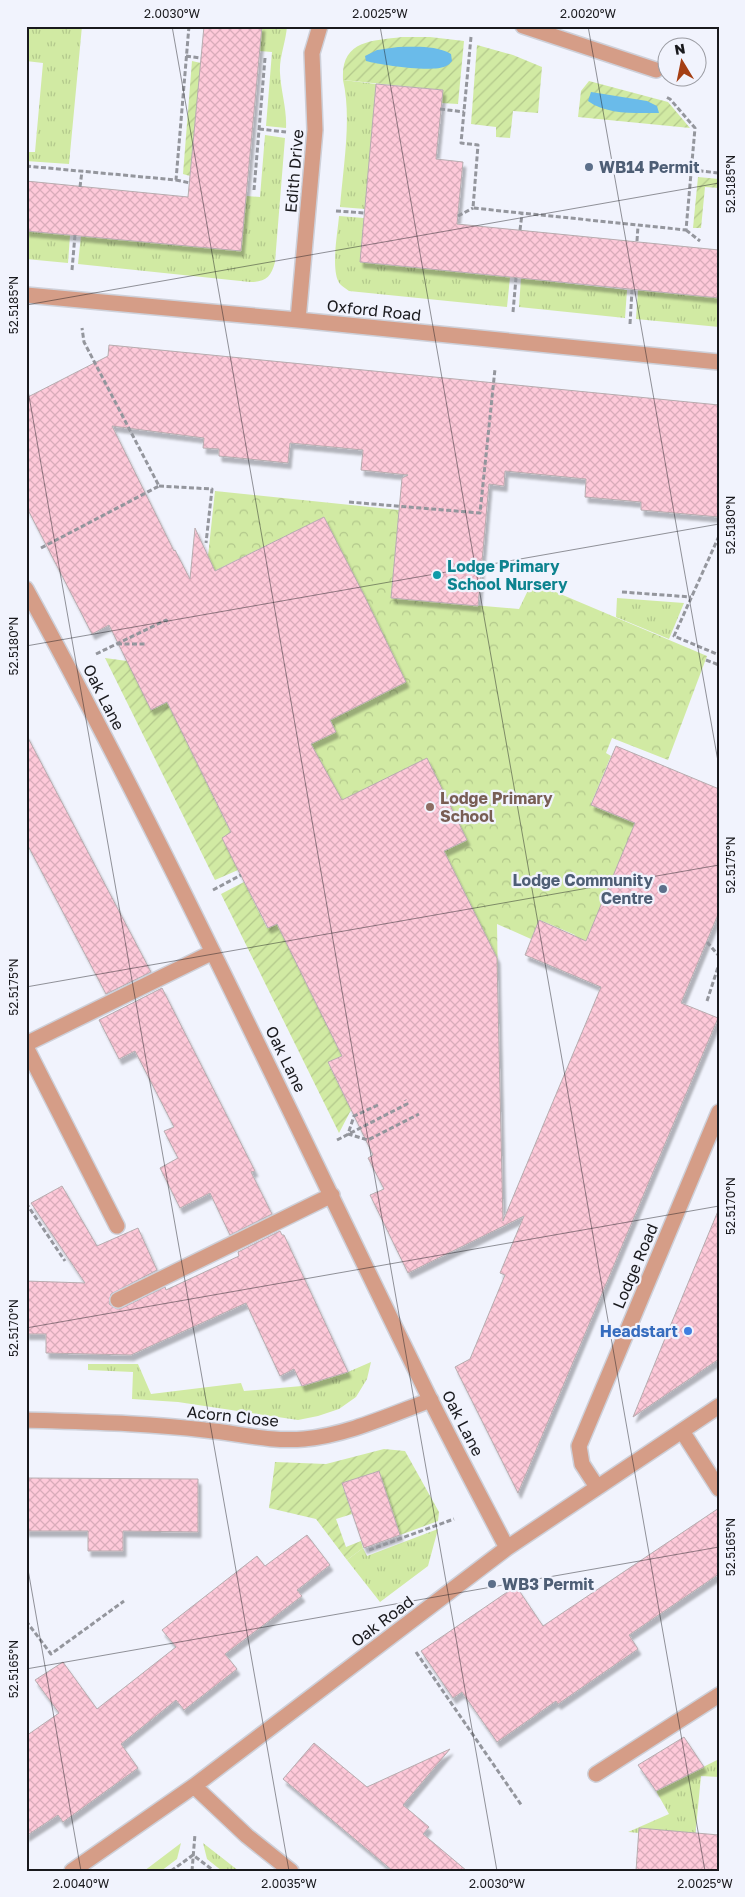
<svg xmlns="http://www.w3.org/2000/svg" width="745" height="1897" viewBox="0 0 745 1897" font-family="'Golos Text',sans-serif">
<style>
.grass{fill:url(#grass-tufts)}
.forest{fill:url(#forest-crowns)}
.garden{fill:url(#garden-furrows)}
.water{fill:#6abbea}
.building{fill:url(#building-cross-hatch);stroke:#b7acaf;filter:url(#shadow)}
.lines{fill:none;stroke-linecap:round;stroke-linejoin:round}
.minor-casing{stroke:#ced0d9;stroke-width:18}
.path{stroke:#94969d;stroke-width:3;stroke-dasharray:5 2.5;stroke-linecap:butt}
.minor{stroke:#d59d87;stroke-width:15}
.ticks{fill:none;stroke:#19191d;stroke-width:1;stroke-opacity:0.45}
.service-dot{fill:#5c6f8a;stroke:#f1f3fd;stroke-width:2}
.culture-dot{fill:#0f9aa8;stroke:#f1f3fd;stroke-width:2}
.education-dot{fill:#8d6e63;stroke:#f1f3fd;stroke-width:2}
.shop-dot{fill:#3f7fe0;stroke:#f1f3fd;stroke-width:2}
.labels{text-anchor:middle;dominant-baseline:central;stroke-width:4.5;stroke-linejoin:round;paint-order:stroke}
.service-label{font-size:16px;font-weight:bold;fill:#4e5e75;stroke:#f1f3fd;text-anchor:start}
.street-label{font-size:16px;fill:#19191d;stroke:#f1f3fd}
.culture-label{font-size:16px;font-weight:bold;fill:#0d838f;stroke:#f1f3fd;text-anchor:start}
.education-label{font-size:16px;font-weight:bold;fill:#785e54;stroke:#f1f3fd;text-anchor:start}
.shop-label{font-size:16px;font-weight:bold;fill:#366cbe;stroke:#f1f3fd;text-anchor:end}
.neatline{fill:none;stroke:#19191d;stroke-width:2}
.ticks-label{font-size:12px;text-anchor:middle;fill:#19191d}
</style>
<defs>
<pattern id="grass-tufts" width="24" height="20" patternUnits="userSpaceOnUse" patternTransform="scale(1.25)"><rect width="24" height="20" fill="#d1eaa3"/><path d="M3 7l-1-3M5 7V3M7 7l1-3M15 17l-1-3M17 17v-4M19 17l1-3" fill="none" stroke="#b3c88c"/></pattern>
<pattern id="forest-crowns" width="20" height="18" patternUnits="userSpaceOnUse" patternTransform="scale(1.25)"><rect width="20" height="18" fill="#d1eaa3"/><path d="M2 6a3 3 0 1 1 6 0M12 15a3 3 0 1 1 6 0" fill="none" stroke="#b3c88c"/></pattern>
<pattern id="garden-furrows" width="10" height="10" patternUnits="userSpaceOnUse" patternTransform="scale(1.25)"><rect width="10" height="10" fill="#d1eaa3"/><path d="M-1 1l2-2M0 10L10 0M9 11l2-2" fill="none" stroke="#b3c88c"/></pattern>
<pattern id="building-cross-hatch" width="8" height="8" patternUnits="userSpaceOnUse" patternTransform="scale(1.25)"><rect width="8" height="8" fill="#fec9d9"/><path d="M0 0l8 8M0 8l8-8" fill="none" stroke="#d9acba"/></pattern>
<filter id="shadow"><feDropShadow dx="3" dy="5.5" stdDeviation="1" flood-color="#0004"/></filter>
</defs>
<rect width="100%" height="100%" fill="#f1f3fd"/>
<path class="grass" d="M82 26 69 164 26 161V152H35L43 63 26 61V27Z
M262 26H287C286 42 279 57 280 73 281 92 287 109 286 128L266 126 272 52 259 51Z
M343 80 376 84 365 209 340 207C343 168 352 118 343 80Z
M265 135 285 138 275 262C271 277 266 282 250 282L78 264 81 236 138 241 246 196 260 197Z
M339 216 364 218 360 262 510 277 507 307 349 291C346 289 342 286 340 284 330 271 338 231 339 216Z
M26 231 70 235 68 263 26 259Z
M521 278 627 290 625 318 519 307Z
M638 290 719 298V327L636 319Z
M617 598 684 603 669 639 616 617Z
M371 1362 367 1379 356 1397 339 1409 318 1416 298 1420 178 1402 132 1399 133 1372 88 1370V1364H138L151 1394 241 1383 244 1391 302 1386 348 1372Z
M438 1529 428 1566 380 1602 347 1560 363 1548 367 1556Z
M719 1759V1777L701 1776 695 1838 628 1832 669 1814 656 1791Z
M181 1843 177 1859 161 1871H144Z
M203 1843 239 1871H222L207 1859Z"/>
<path class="forest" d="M215 491 399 510 391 598 519 609 532 582 707 656 668 760 612 738 606 753 611 756 591 804 662 834 591 930 582 949 571 945 575 935 540 920 531 939 497 924 498 987 480 988 478 920 459 882 419 863 467 840 427 759 314 843 311 744 335 732 330 720 405 682 324 517 206 575Z"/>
<path class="garden" d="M402 37H430L464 41 458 104 441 103 442 90 343 80C341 40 371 41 402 37Z
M477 45 513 55 542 67 538 113 513 111 510 138 496 137V127L471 124Z
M192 61 201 63 190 176 183 174Z
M589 81 668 102 690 128 578 117 581 91Z
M698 177 719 179V188L705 187 701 228H693Z
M105 658 127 661 151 709 167 702 231 833 238 870 215 880Z
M244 882 267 928 277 924 342 1056 328 1063 351 1110 339 1133 221 894Z
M384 1449 405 1451 439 1512 438 1521 400 1535 379 1471 342 1484 352 1514 336 1519 346 1547 361 1541 363 1548 347 1560 316 1519 269 1508 275 1462 326 1464Z"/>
<path class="water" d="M398 47C416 47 435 45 451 54L452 61C450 63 449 65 446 66 433 73 381 65 366 61L365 56 377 50Z
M591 92 647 101 657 106 659 113C636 113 607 115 588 101Z"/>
<path class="building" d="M204 26H262L241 251 26 231V181L188 197Z
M376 84 443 90 436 159 463 162 457 224 719 250V298L360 262Z
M109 345 719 405V517L641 510V502L585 497 586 479 505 471 504 486 489 484 478 606 391 598 402 478 408 475 361 470 363 450 290 443 288 463 219 456V449L203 448 204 438 112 426 174 551 175 550 190 579 195 528 215 571 324 517 364 595 406 682 330 720 336 732 311 744 342 800 427 758 467 840 444 851 497 958 503 1221 601 987 525 955 539 920 586 941 635 823 591 805 616 746 719 789V912L681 1003 718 1018 518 1493 455 1367 470 1359 505 1275 500 1273 524 1216 408 1273 370 1195 384 1189 368 1158 373 1155 328 1062 342 1056 277 924 268 928 238 870 222 838 231 832 167 702 151 710 109 625 92 634 26 506V398L108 356Z
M26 734 151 972 106 994 26 842Z
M162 988 255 1171 251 1172 272 1214 230 1235 210 1193 180 1208 160 1168 178 1158 164 1131 174 1127 135 1051 119 1059 99 1020Z
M62 1186 97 1246 138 1228 157 1270 111 1294 109 1304 117 1309 122 1308 165 1287 166 1290 239 1256 238 1252 280 1231 282 1235H284L348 1372 302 1386 294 1369 280 1376 246 1303 131 1355 46 1353V1334H26V1281L85 1283 31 1203Z
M718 1211 719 1359 633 1417 664 1341Z
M379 1471 400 1535 364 1548 342 1483Z
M26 1478 198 1479V1532L123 1531V1551H88V1531H26Z
M719 1508V1574L629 1635 638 1649 558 1704 556 1701 497 1742 462 1692 453 1698 421 1651 516 1586 543 1626Z
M307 1535 330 1565 297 1590 302 1596 225 1654 237 1669 184 1710 176 1700 121 1744 138 1768 63 1822 58 1815 26 1836V1736L59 1713 35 1680 63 1662 97 1709 176 1647 162 1630 257 1556 265 1566Z
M684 1737 704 1767 656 1791 638 1765Z
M314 1743 367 1787 450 1749 403 1805 429 1827 423 1834 467 1871H393L283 1779Z
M639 1828 719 1835V1871H636Z"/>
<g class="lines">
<defs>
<path id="minor" d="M523 26 656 70
M26 295 298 320 719 362
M298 320 315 130 312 53 320 26
M26 589C171 854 297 1129 430 1399 455 1449 481 1498 507 1548
M26 1044 213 952
M26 1047 117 1226
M118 1300 332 1195
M26 1420C86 1422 146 1423 205 1430 238 1433 270 1442 304 1439 347 1435 390 1415 431 1400
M682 1431 719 1489
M597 1487 582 1464 579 1446 719 1112
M596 1774 719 1695
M194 1786 247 1836 291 1871
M72 1871 194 1786 507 1548 719 1406"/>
</defs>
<use href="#minor" class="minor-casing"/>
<path class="path" d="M471 37 461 143 478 145 473 208 686 230 695 128 670 99 666 97
M186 56 201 58
M440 109 464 112
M259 129 286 132
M26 166 176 180 189 26
M691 170 719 173
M176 180 190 183
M80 187 82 171
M254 190 265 58
M336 211 365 213
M458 216 473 208
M520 230 522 214
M686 230 700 241
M637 241 638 226
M72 270 75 235
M513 312 516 278
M630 324 632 290
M159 486 212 489 206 543
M349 502 480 513 495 369
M719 536 674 636 719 655
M41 548 159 486 84 342 82 328
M622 592 691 597
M117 644H146
M96 654 166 620 169 624
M706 660 719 665
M213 890 241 875
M707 942 719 956
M707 1001 719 964
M378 1105 354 1116 348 1134 368 1140 419 1114
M337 1140 407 1104 405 1100
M26 1203 65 1261
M369 1550 454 1519
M26 1621 51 1654 124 1601
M416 1652 522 1806
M171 1871 193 1855 214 1871
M192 1871 195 1834"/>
<use href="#minor" class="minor"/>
</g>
<path class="ticks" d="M172 26 497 1871M380 26 705 1871M588 26 719 767M26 305 719 183M26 379 289 1871M26 646 719 524M26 987 719 865M26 1328 719 1206M26 1558 81 1871M26 1669 719 1547"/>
<g class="service-dot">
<circle cx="589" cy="167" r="5"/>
<circle cx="663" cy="889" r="5"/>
<circle cx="492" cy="1584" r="5"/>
</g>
<circle class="culture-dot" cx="437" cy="575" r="5"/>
<circle class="education-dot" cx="430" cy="807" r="5"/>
<circle class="shop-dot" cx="688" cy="1331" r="5"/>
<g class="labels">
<g class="service-label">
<text x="599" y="167">WB14 Permit</text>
<text x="653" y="880" text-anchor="end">Lodge Community<tspan x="653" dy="18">Centre</tspan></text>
<text x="502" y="1584">WB3 Permit</text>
</g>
<g class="street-label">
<text transform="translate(294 171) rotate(-85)">Edith Drive</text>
<text transform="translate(374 310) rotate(6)">Oxford Road</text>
<text transform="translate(104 697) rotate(63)">Oak Lane</text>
<text transform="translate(286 1059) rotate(64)">Oak Lane</text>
<text transform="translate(635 1266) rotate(-67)">Lodge Road</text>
<text transform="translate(233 1416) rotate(6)">Acorn Close</text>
<text transform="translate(463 1423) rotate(63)">Oak Lane</text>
<text transform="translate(382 1621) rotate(-37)">Oak Road</text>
</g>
<g class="culture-label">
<text x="447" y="566">Lodge Primary<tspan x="447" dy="18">School Nursery</tspan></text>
</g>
<g class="education-label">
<text x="440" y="798">Lodge Primary<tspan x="440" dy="18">School</tspan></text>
</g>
<g class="shop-label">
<text x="678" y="1331">Headstart</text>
</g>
</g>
<rect width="745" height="1897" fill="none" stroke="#f1f3fd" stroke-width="55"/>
<g transform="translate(682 62) rotate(350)"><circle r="24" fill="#f1f3fd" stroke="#9b9ca3"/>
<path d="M0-4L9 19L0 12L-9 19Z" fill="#a53f14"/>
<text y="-8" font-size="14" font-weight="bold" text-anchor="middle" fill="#19191d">N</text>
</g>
<rect x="28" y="28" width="690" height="1842" class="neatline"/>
<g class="ticks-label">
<text x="172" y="18">2.0030°W</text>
<text x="380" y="18">2.0025°W</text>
<text x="588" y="18">2.0020°W</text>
<text transform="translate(731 184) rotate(-90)" y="4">52.5185°N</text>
<text transform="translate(14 305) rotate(-90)" y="4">52.5185°N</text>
<text transform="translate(731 525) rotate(-90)" y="4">52.5180°N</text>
<text transform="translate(14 646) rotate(-90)" y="4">52.5180°N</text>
<text transform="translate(731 865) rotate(-90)" y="4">52.5175°N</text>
<text transform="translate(14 987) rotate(-90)" y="4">52.5175°N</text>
<text transform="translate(731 1206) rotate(-90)" y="4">52.5170°N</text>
<text transform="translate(14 1328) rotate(-90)" y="4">52.5170°N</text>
<text transform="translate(731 1547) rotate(-90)" y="4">52.5165°N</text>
<text transform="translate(14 1669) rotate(-90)" y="4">52.5165°N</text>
<text x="81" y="1888">2.0040°W</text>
<text x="289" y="1888">2.0035°W</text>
<text x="497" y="1888">2.0030°W</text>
<text x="705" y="1888">2.0025°W</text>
</g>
</svg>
